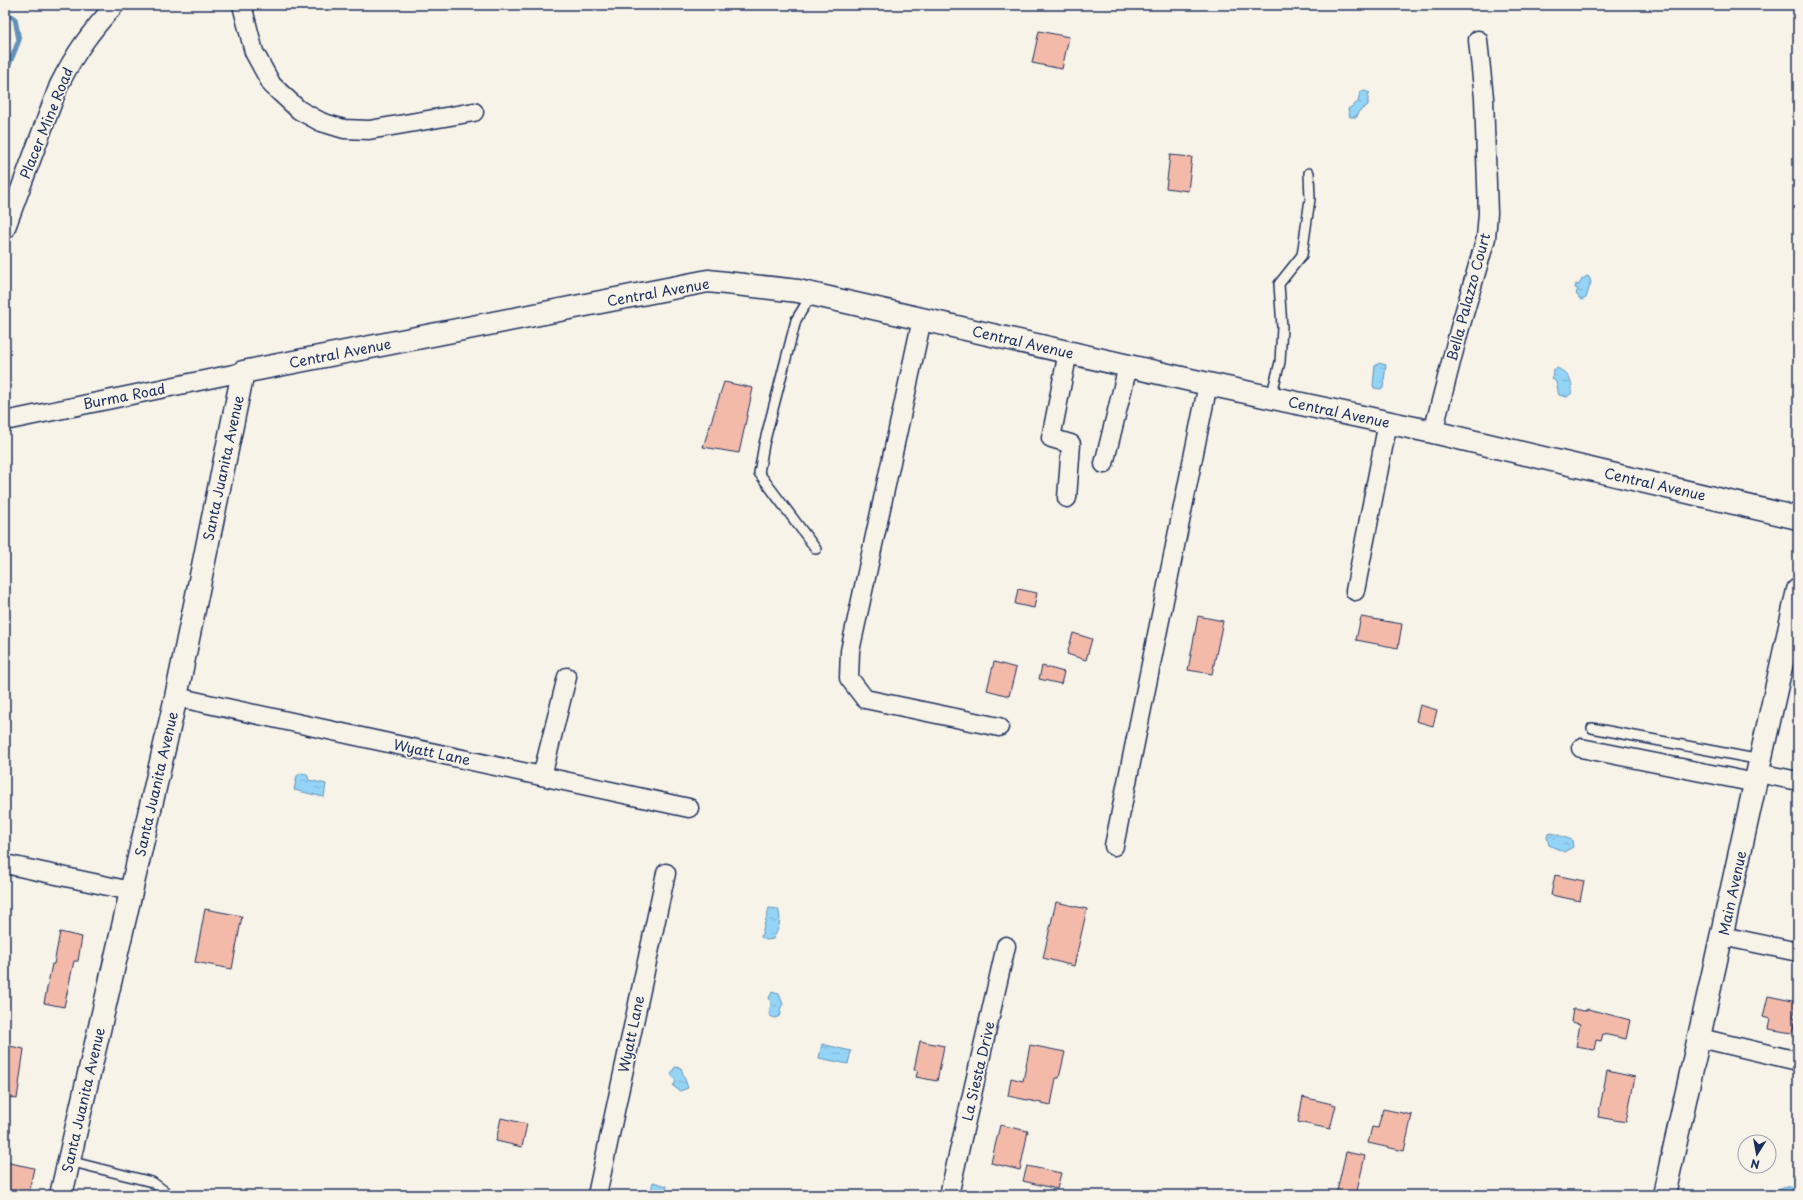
<svg xmlns="http://www.w3.org/2000/svg" width="1803" height="1200" viewBox="0 0 1803 1200" font-family="'Playpen Sans',sans-serif">
<style>
.water{fill:url(#water-ripples);stroke:#6492b9}
.lines{fill:none;stroke-linecap:round;stroke-linejoin:round}
.stream{stroke:#6492b9;stroke-width:5}
.building{fill:#f3baaa;stroke:#1b2f5e}
.service-casing{stroke:#1b2f5e;stroke-width:12}
.minor-casing{stroke:#1b2f5e;stroke-width:21}
.tertiary-casing{stroke:#1b2f5e;stroke-width:25}
.service{stroke:#f7f3e8;stroke-width:9}
.minor{stroke:#f7f3e8;stroke-width:18}
.tertiary{stroke:#f7f3e8;stroke-width:22}
.labels{text-anchor:middle;dominant-baseline:central;stroke-width:3.5;stroke-linejoin:round;paint-order:stroke}
.street-label{font-size:14px;fill:#1b2f5e;stroke:#f7f3e8}
</style>
<defs>
<pattern id="water-ripples" width="26" height="14" patternUnits="userSpaceOnUse"><rect width="26" height="14" fill="#94d4f6"/><path d="M2 4q2-2 4 0t4 0M15 11q2-2 4 0t4 0" fill="none" stroke="#7fb6d5"/></pattern>
</defs>
<rect width="100%" height="100%" fill="#f7f3e8"/>
<filter id="ink" filterUnits="userSpaceOnUse"><feTurbulence type="fractalNoise" baseFrequency=".025" numOctaves="2"/><feDisplacementMap in="SourceGraphic" scale="8" xChannelSelector="R" yChannelSelector="G"/><feConvolveMatrix kernelMatrix="1 2 1 2 8 2 1 2 1" color-interpolation-filters="sRGB"/></filter>
<g filter="url(#ink)">
<path class="water" d="M1365 91 1370 93 1368 95V105L1358 112 1357 117H1350L1348 109 1358 102 1360 92Z
M1587 276 1589 277 1591 282 1586 298 1581 300 1576 294 1578 289 1575 288 1576 284 1579 285 1581 280Z
M1379 363 1386 365 1383 388 1381 389 1374 388 1373 385 1375 366Z
M1557 368C1568 373 1573 381 1572 393L1567 397 1559 395 1556 382 1552 378 1553 370Z
M301 773 307 774 309 780 326 784 324 797 294 790 297 776Z
M1552 833 1572 840 1573 847 1564 852 1549 845 1547 837 1548 834Z
M769 908 778 909C782 920 779 929 773 939L766 940 761 937Z
M772 992 779 994 783 1004 780 1009 781 1014 778 1017 774 1018 769 1015 771 1002 769 998Z
M822 1044 851 1051 848 1064 819 1058Z
M675 1067 681 1068 688 1088 680 1091 673 1086 676 1081 671 1074Z
M653 1182 667 1186 664 1195H650Z
M1791 1186 1797 1190 1796 1195H1773C1775 1189 1785 1187 1791 1186Z"/>
<g class="lines">
<path class="stream" d="M5 12 15 19 19 40 5 75"/>
</g>
<path class="building" d="M1039 31 1069 37 1062 69 1032 63Z
M1170 155 1192 157 1188 191 1166 188Z
M724 382 753 388 739 453 703 447Z
M1018 589 1037 593 1034 608 1015 604Z
M1198 616 1223 621 1212 674 1188 670Z
M1361 617 1402 624 1398 648 1356 640Z
M1073 633 1092 639 1086 660 1067 654Z
M994 662 1016 668 1009 696 987 690Z
M1042 666 1064 672 1061 684 1039 679Z
M1420 705 1437 710 1433 726 1416 721Z
M1555 875 1584 881 1580 901 1551 895Z
M1056 902 1087 909 1074 966 1043 958Z
M205 909 242 916 232 969 195 962Z
M60 932 82 937 78 961H74L64 1007 44 1003 52 964H54Z
M1768 996 1797 1002 1793 1017 1796 1018 1792 1033 1768 1029 1770 1019 1763 1017Z
M1573 1009 1584 1011 1588 1009 1630 1020 1626 1039 1603 1034 1601 1041 1596 1040 1594 1050 1576 1047 1580 1024 1571 1022Z
M920 1041 944 1046 937 1081 916 1077 918 1070H914Z
M5 1045 24 1049 17 1099 5 1096Z
M1030 1045 1065 1052 1059 1078H1056L1051 1105 1008 1096 1011 1078 1023 1081Z
M1607 1071 1635 1077 1626 1122 1598 1117Z
M1303 1097 1336 1105 1330 1129 1298 1122Z
M1383 1109 1412 1115 1404 1151 1368 1143 1372 1127 1378 1128Z
M501 1118 527 1124 522 1147 496 1141Z
M1000 1125 1028 1131 1020 1170 991 1163Z
M1346 1152 1365 1156 1356 1195H1336Z
M5 1162 34 1168 28 1195H5Z
M1027 1166 1061 1173 1057 1189 1023 1181Z"/>
<g class="lines">
<defs>
<path id="service" d="M812 294 796 320 764 444 759 473 816 549
M1271 397 1280 362 1282 327 1279 284 1302 255 1310 199 1309 173
M1592 728 1761 760
M69 1161 152 1182 170 1195"/>
<path id="minor" d="M242 5 254 52 272 85 299 110 321 122 344 129 369 130 474 112
M5 230 59 85C75 53 91 31 115 5
M922 319 850 651 849 678 865 699 999 727
M5 421 243 372
M1433 432 1459 331 1486 238 1488 213 1484 98 1478 40
M1104 464 1128 366
M1067 498 1071 444 1051 438 1068 352
M1355 591 1388 422
M176 697 689 808
M1581 748 1756 783
M1758 773 1798 781
M542 776 567 677
M1114 846 1208 384
M5 864 131 891
M1722 936 1798 952
M1700 1038 1798 1061
M597 1195 666 873
M949 1195 1006 946"/>
<path id="tertiary" d="M61 1195 176 697 243 372 708 281 798 291 1208 384 1433 432 1798 518
M1664 1195 1798 590"/>
</defs>
<use href="#service" class="service-casing"/>
<use href="#minor" class="minor-casing"/>
<use href="#tertiary" class="tertiary-casing"/>
<use href="#service" class="service"/>
<use href="#minor" class="minor"/>
<use href="#tertiary" class="tertiary"/>
</g>
</g>
<g class="labels">
<g class="street-label">
<text transform="translate(46 123) rotate(-68)">Placer Mine Road</text>
<text transform="translate(658 292) rotate(-10)">Central Avenue</text>
<text transform="translate(1468 297) rotate(-75)">Bella Palazzo Court</text>
<text transform="translate(1023 342) rotate(13)">Central Avenue</text>
<text transform="translate(340 353) rotate(-11)">Central Avenue</text>
<text transform="translate(124 396) rotate(-11)">Burma Road</text>
<text transform="translate(1339 412) rotate(12)">Central Avenue</text>
<text transform="translate(223 468) rotate(-78)">Santa Juanita Avenue</text>
<text transform="translate(1655 484) rotate(13)">Central Avenue</text>
<text transform="translate(432 752) rotate(12)">Wyatt Lane</text>
<text transform="translate(156 784) rotate(-77)">Santa Juanita Avenue</text>
<text transform="translate(1732 893) rotate(-78)">Main Avenue</text>
<text transform="translate(631 1034) rotate(-78)">Wyatt Lane</text>
<text transform="translate(978 1071) rotate(-77)">La Siesta Drive</text>
<text transform="translate(83 1100) rotate(-77)">Santa Juanita Avenue</text>
</g>
</g>
<rect width="1803" height="1200" fill="none" stroke="#f7f3e8" stroke-width="20"/>
<rect x="10" y="10" width="1783" height="1180" fill="none" stroke="#1b2f5e" stroke-width="1.5" filter="url(#ink)"/>
<g transform="translate(1757 1154) rotate(191)"><circle r="19" fill="#f7f3e8" stroke="#9fa5b1"/>
<path d="M0-3L7 15L0 10L-7 15Z" fill="#1b2f5e"/>
<text y="-6" font-size="11" font-weight="bold" text-anchor="middle" fill="#1b2f5e">N</text>
</g>
</svg>
